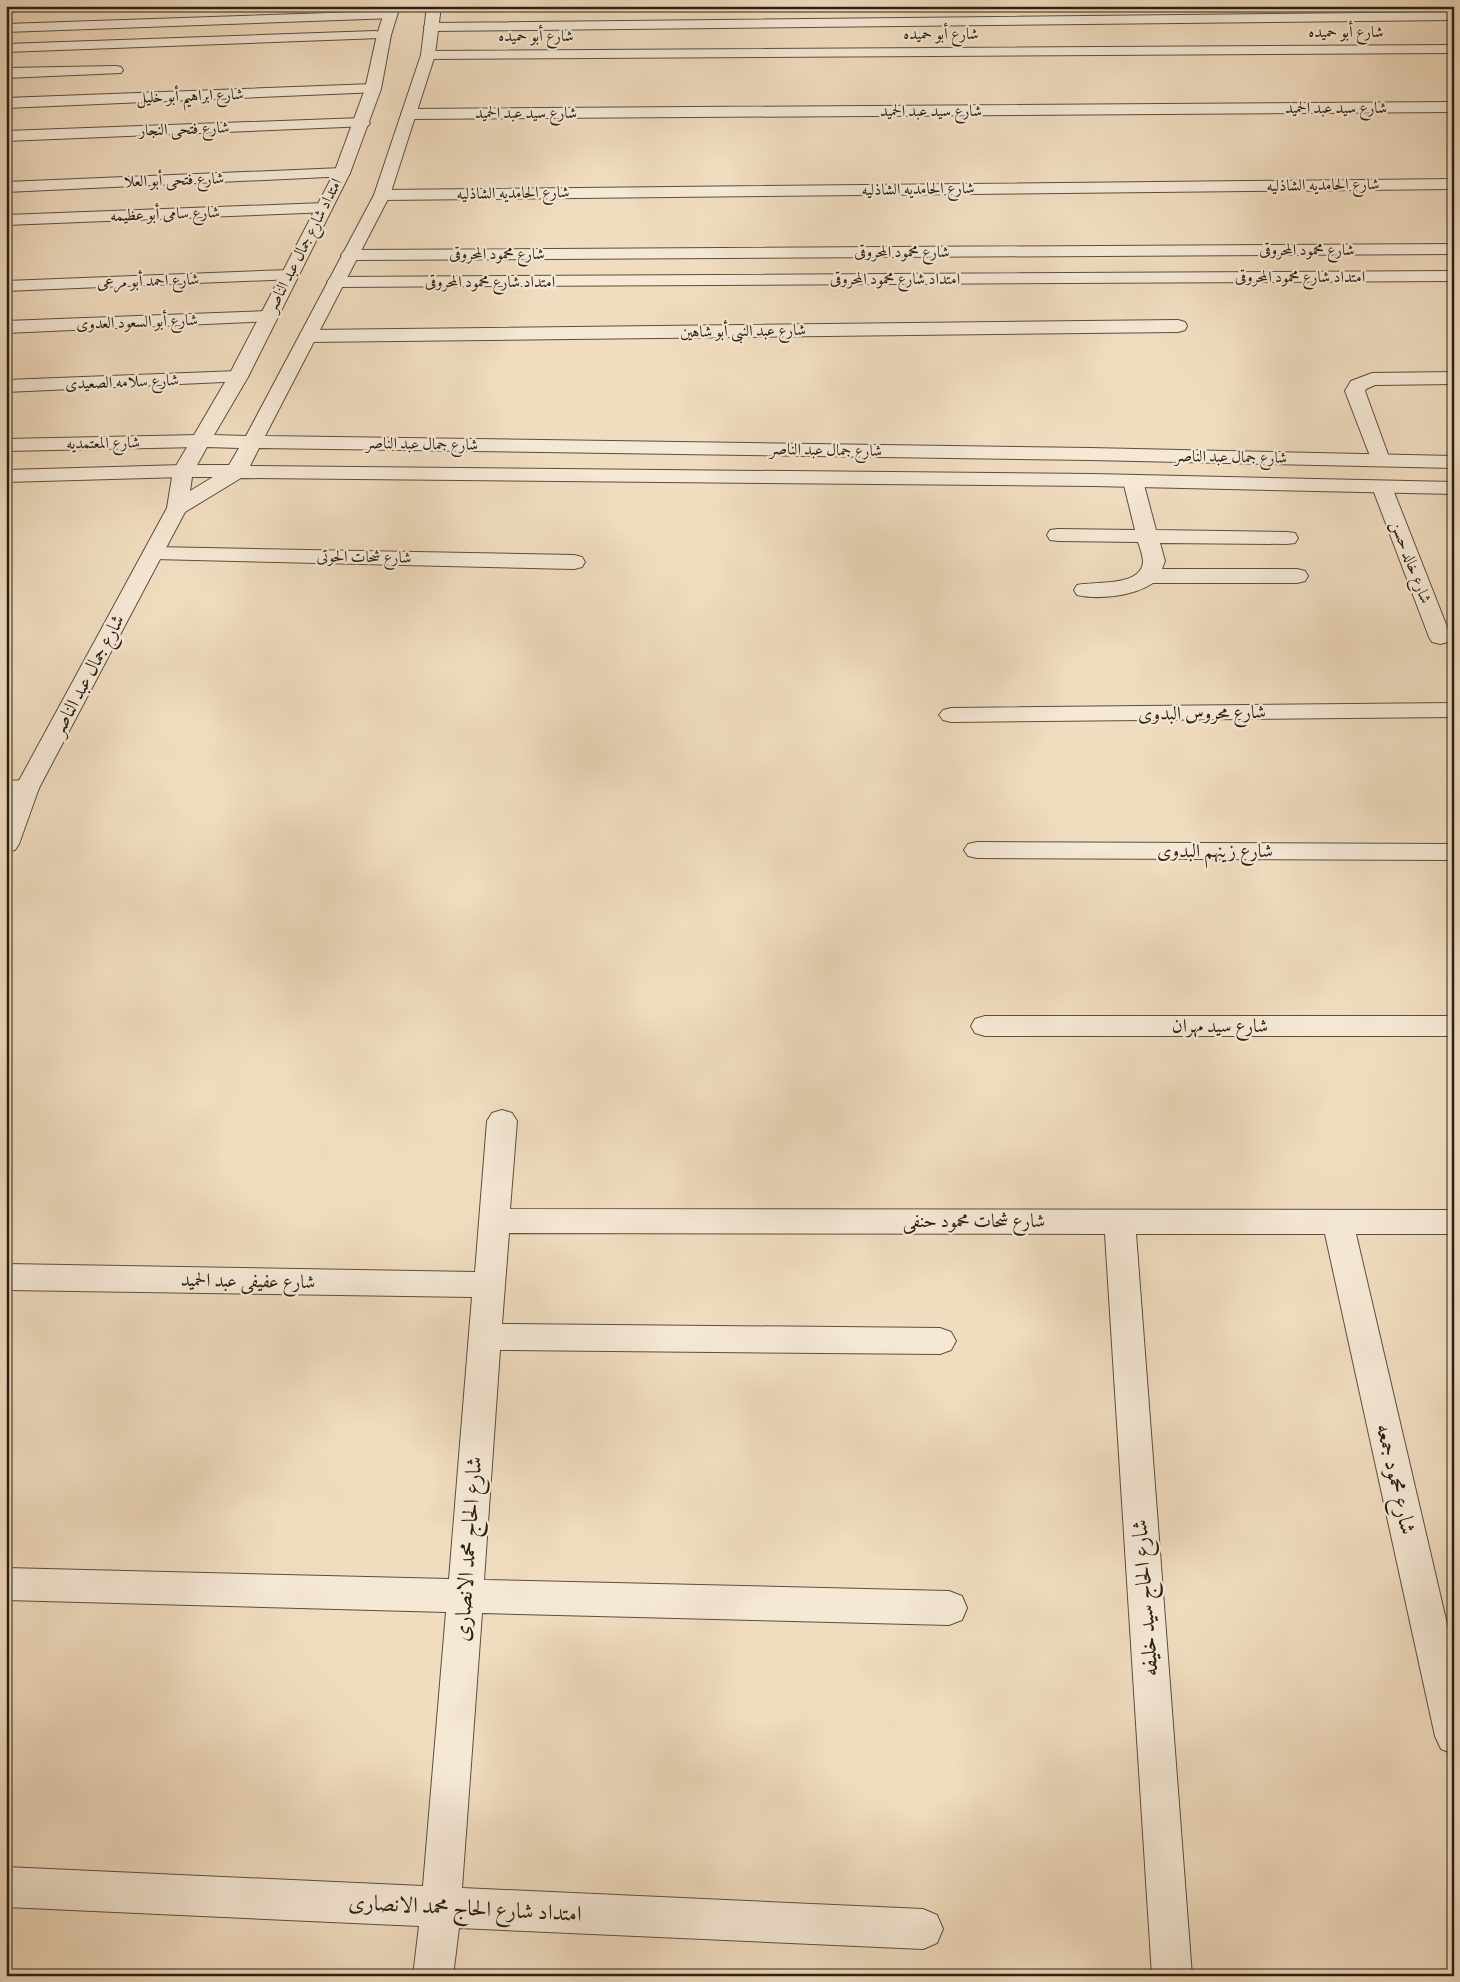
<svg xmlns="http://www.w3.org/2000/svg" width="1460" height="1982" viewBox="0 0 1460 1982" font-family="Alegreya,Amiri,serif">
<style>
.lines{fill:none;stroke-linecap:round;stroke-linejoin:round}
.service-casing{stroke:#5b4f40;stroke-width:2}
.minor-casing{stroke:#5b4f40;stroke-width:2}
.tertiary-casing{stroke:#5b4f40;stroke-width:2}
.service{fill:#f5e8d5;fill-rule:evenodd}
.minor{fill:#f5e8d5;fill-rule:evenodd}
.tertiary{fill:#f5e8d5;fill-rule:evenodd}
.labels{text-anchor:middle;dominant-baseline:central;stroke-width:4.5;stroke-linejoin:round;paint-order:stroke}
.far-street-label{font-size:16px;fill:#292015;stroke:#f5e8d5}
.street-label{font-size:19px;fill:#292015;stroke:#f5e8d5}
.near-street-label{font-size:22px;fill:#292015;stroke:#f5e8d5}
</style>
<rect width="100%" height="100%" fill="#f0dcbf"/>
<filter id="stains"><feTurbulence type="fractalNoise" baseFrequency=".004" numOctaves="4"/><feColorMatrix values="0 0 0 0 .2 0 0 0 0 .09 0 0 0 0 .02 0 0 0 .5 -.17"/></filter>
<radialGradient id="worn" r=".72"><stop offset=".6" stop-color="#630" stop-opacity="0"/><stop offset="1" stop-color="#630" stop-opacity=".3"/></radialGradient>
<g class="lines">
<defs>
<path id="service" d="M1133 475 1140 477 1143 481 1156 530 1287 532 1295 533 1298 538 1295 543 1287 544 1160 543 1165 561 1162 569H1297L1305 571 1308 576 1305 581 1297 583H1153C1134 596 1100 600 1077 595L1074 590 1077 585C1095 581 1141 587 1143 562 1143 556 1140 548 1138 542L1058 541 1050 540 1047 535 1050 530 1058 529 1135 530 1123 481 1126 477Z"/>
<path id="minor" d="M390 11 395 12 397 15 395 18 6 32V24Z
M1454 12V20L431 31 426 30 424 27 426 24 431 23Z
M375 31 380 32 382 35 380 38 6 52V44Z
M1454 45V53L428 59 423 58 421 55 423 52 428 51Z
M116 66 121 67 123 70 121 73 6 78V68Z
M373 84 378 86 381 89 378 92 6 108V98Z
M1454 102V112L409 119 403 117 401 114 403 111 409 109Z
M362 118 368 120 370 123 368 126 6 141V131Z
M342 168 348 170 350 173 348 176 6 192V182Z
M1454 179V189L382 200 376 199 374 195 376 191 382 190Z
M324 203 330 204 332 208 330 212 6 225V215Z
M1454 244V254L350 260 344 259 341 255 344 251 350 250Z
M289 270 295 271 298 275 295 279 6 291V281Z
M1454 271V281L336 287 330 286 327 282 330 278 336 277Z
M267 311 273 313 276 317 273 321 6 333V321Z
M1178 320 1185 322 1187 326 1185 330 1178 332 309 342 302 340 300 336 302 332 309 330Z
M238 371 245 373 248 377 245 381 6 392V380Z
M1454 372V384L1375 385 1366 389 1365 391 1390 460 1387 464 1380 466 1373 464 1345 391 1351 381 1372 373Z
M199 435 206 437 209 441 206 445 199 447 6 451V439Z
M183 465 190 467 193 471 190 475 183 477 6 482V470Z
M1382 481 1389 483 1392 487 1451 637 1448 642 1440 644 1432 642 1429 637 1372 487 1375 483Z
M154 547 574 555 582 557 585 562 582 567 574 569 154 559 146 558 143 553 146 548Z
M1454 703V717L951 722 943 720 939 715 943 710 951 708Z
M27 780 36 782 39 788 36 794 6 797V781Z
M977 842 1454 844V860L977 858 968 856 964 850 968 844Z
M985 1016H1454V1036H985L975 1033 971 1026 975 1019Z
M502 1110 512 1113 517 1121 510 1209 1454 1210V1234H1356L1454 1654V1754L1441 1749 1435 1736 1325 1234H1136L1192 1976H1152L1105 1234 509 1233 502 1324 940 1328 951 1332 956 1341 951 1350 940 1354 500 1350 484 1580 949 1591 962 1596 967 1608 962 1620 949 1625 482 1613 462 1888 923 1909 937 1915 943 1929 937 1943 923 1949 459 1928 453 1976H413L419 1926 6 1907V1867L423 1886 446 1612 6 1600V1568L449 1579 472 1297 6 1290V1264L475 1272 487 1121 492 1113Z"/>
<path id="tertiary" d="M386 6H400L391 35 381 89 350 173 248 377 214 435 246 436 374 195 421 55 427 6H441L435 55 390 195 265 436 1090 448 1454 456V468L1090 460 259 448 250 466 1093 474 1454 482V494L1093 486 241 478 185 512 39 788 19 844 15 850 6 852V810L15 788 167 508 173 471 228 377 334 173 365 89 377 35ZM207 447 239 448 229 465H197ZM192 477H213L190 491Z"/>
</defs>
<use href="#service" class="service-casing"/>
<use href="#minor" class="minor-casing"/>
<use href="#tertiary" class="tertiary-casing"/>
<use href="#service" class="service"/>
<use href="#minor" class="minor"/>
<use href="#tertiary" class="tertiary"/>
</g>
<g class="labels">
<g class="far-street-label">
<text x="1346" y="32">شارع أبو حميده</text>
<text x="941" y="34">شارع أبو حميده</text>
<text x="536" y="36">شارع أبو حميده</text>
<text transform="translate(190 96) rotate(-2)">شارع ابراهيم أبو خليل</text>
<text x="1336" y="108">شارع سيد عبد الحميد</text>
<text x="931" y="111">شارع سيد عبد الحميد</text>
<text x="526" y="113">شارع سيد عبد الحميد</text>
<text transform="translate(184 129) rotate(-2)">شارع فتحى النجار</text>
<text transform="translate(174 180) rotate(-2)">شارع فتحى أبو العلا</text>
<text transform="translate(1323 185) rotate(-1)">شارع الحامديه الشاذليه</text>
<text transform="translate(918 189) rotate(-1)">شارع الحامديه الشاذليه</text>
<text transform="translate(513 193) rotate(-1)">شارع الحامديه الشاذليه</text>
<text transform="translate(165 214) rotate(-2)">شارع سامى أبو عظيمه</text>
<text transform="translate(304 245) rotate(-63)">امتداد شارع جمال عبد الناصر</text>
<text x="1307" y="250">شارع محمود المحروقى</text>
<text x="902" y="252">شارع محمود المحروقى</text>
<text x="497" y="254">شارع محمود المحروقى</text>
<text x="1300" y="277">امتداد شارع محمود المحروقى</text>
<text x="895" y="279">امتداد شارع محمود المحروقى</text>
<text transform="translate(148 281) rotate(-2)">شارع احمد أبو مرعى</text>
<text x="490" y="282">امتداد شارع محمود المحروقى</text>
<text transform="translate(137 322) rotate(-2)">شارع أبو السعود العدوى</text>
<text transform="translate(743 331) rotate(-1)">شارع عبد النبى أبو شاهين</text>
<text transform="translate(122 382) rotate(-2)">شارع سلامه الصعيدى</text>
<text transform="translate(103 443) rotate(-1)">شارع المعتمديه</text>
<text transform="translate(422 444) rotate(1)">شارع جمال عبد الناصر</text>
<text transform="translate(826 450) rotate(1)">شارع جمال عبد الناصر</text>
<text transform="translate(1231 457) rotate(1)">شارع جمال عبد الناصر</text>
<text transform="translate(364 557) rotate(1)">شارع شحات الحوتى</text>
<text transform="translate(1411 562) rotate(69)">شارع خالد حسن</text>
</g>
<g class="street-label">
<text transform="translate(88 675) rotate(-62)">شارع جمال عبد الناصر</text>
<text transform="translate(1202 713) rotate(-1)">شارع محروس البدوى</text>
<text x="1215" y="851">شارع زينهم البدوى</text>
<text x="1220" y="1026">شارع سيد مهران</text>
<text x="974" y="1221">شارع شحات محمود حنفى</text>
<text transform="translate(248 1281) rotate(1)">شارع عفيفى عبد الحميد</text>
</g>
<g class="near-street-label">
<text transform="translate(1396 1479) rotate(77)">شارع محمود جمعه</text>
<text transform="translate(468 1549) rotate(-86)">شارع الحاج محمد الانصارى</text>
<text transform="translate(1145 1598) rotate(-94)">شارع الحاج سيد خليفه</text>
<text transform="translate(465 1908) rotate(3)">امتداد شارع الحاج محمد الانصارى</text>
</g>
</g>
<rect width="1460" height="1982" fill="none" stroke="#f0dcbf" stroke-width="25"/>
<rect x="8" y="8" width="1445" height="1967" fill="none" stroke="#292015" stroke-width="2.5"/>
<rect x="12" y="12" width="1435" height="1957" fill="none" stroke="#292015"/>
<rect width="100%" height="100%" filter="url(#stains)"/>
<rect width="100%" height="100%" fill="url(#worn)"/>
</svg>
